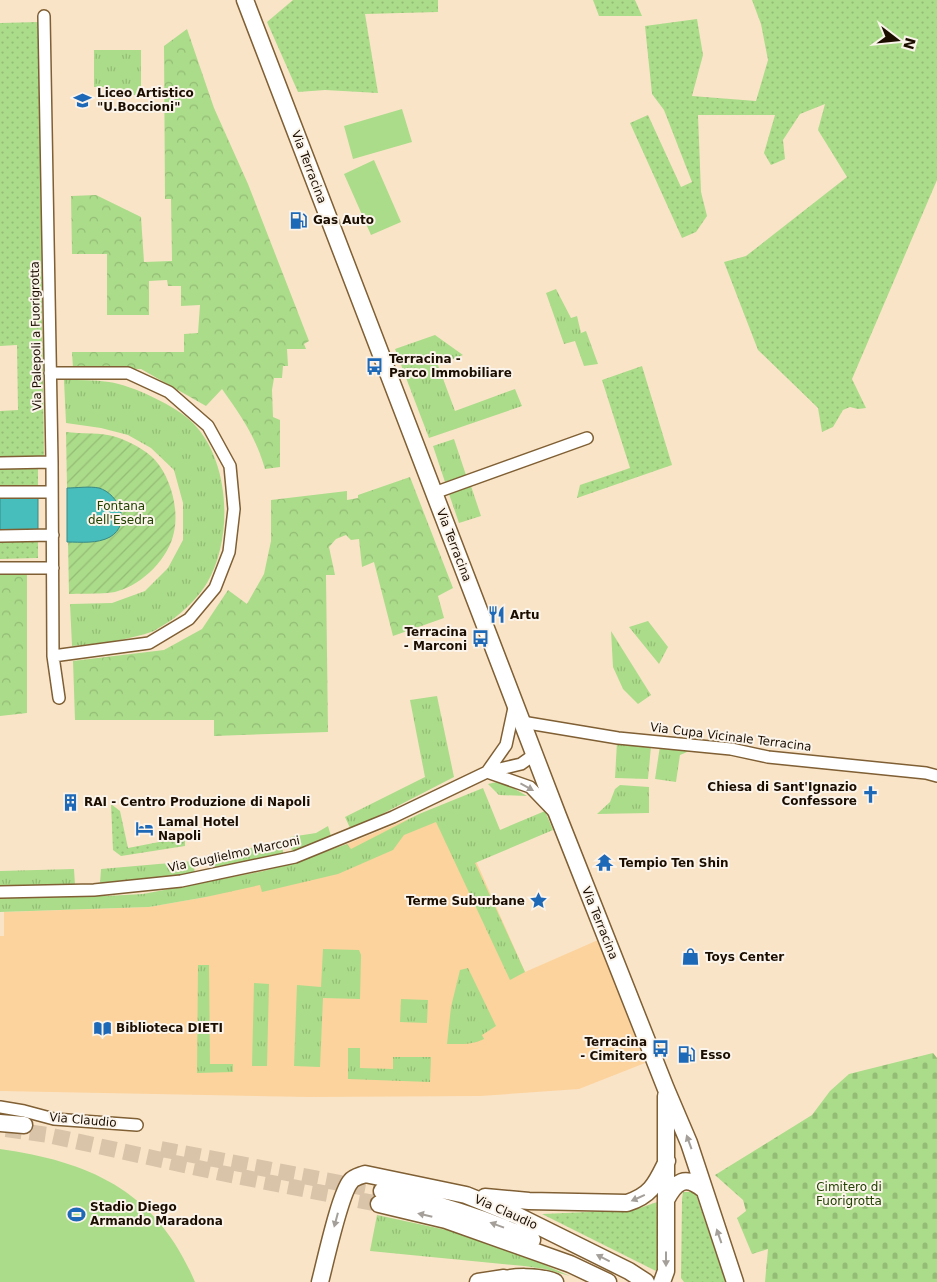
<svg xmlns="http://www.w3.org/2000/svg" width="937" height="1282" viewBox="0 0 937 1282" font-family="'DejaVu Sans',sans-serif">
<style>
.built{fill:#fcd39d}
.grass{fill:url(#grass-dots)}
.forest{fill:url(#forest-crowns)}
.cemetery{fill:url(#cemetery-stones)}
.park{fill:url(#park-tufts)}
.garden{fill:url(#garden-furrows)}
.pitch{fill:#abdc8a}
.water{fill:#47bebc;stroke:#3a8984}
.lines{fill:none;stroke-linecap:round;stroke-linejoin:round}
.secondary-tunnel{stroke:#d9c4aa;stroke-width:16;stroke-dasharray:16 8;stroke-linecap:butt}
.street-casing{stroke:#7f5f33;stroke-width:14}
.secondary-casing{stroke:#7f5f33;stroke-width:19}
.street{stroke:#fff;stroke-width:11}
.secondary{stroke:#fff;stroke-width:16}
.oneway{fill:#a49f99}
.labels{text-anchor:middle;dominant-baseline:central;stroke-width:4;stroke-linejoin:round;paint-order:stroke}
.poi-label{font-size:12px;font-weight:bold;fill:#1b0e00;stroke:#fbf4ea;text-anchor:start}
.street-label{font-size:12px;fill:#1b0e00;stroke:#fbf4ea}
.park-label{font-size:12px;fill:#214100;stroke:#fbf4ea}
</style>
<defs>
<pattern id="grass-dots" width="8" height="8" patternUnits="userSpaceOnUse" patternTransform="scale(1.25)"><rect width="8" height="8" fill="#abdc8a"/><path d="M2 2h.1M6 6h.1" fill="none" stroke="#93bc75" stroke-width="1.8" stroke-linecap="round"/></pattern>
<pattern id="forest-crowns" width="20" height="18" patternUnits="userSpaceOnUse" patternTransform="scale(1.25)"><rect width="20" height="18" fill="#abdc8a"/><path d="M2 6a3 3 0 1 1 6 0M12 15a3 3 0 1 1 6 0" fill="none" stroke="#93bc75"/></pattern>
<pattern id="cemetery-stones" width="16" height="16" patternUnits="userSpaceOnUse" patternTransform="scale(1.25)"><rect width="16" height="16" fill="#abdc8a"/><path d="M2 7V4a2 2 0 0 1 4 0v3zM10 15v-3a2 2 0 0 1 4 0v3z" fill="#93bc75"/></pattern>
<pattern id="park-tufts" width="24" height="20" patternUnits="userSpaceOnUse" patternTransform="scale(1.25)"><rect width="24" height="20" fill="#abdc8a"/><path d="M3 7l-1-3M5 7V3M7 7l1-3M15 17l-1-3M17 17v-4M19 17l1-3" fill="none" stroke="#93bc75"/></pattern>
<pattern id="garden-furrows" width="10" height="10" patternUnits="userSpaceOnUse" patternTransform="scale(1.25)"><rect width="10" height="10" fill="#abdc8a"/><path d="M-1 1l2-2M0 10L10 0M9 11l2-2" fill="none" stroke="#93bc75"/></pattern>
</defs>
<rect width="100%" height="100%" fill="#fae4c8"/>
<path class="built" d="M450 802 525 972 598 940 645 1063 579 1089 481 1096 309 1097 0 1091V936H4V912L149 907 206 897 309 869 347 844Z"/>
<path class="grass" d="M293 0H438V12L365 14 378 93 325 90 298 92 267 22Z
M593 0H635L642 16H599Z
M752 0H937V180L852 379 866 408 858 409 850 407 843 410 833 427 822 432 818 408 758 350 724 262 746 256 847 177 818 130 825 104 800 114 783 140 785 159 771 165 764 153 775 115H698L701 192 707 216 696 232 682 238 630 123 648 115 681 187 692 182 664 110 652 94 645 26 697 19 703 55 692 96 756 101 768 60 761 24Z
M39 22 44 461 0 462V411L18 410 17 345 0 346V23Z
M642 366 672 465 577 498 580 485 630 468 602 380Z
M0 469H38V490H0Z
M0 541H38V558L0 559Z
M111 804 120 811 128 848 185 837V846L121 856 113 850Z
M683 1192H695L726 1282H684L681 1278 682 1199Z
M660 1201 658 1272 542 1214 634 1210Z"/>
<path class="forest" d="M187 29 214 108 248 184 309 341 304 344 306 349H287L288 366H283L282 378H274L272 390 273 417 280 420V467L265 469C256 437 241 416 222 389L206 406 141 369 73 368 72 352H184V334L198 333 200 305 181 306V286H168L167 280 149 281V315H107V254H72L71 196 96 195 141 217 144 262 172 261 171 199H165L164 46Z
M410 477 453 588 438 596 444 618 393 636 374 562 362 567 359 539 351 540 346 535 336 539 329 547 335 575H326L328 732 214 736V720H75L73 661 164 650 202 629 228 590 247 604 264 574 271 541V500L347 491V500L358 498V495Z
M27 574V713L0 716V575Z"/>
<path class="cemetery" d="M933 1053 937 1058V1282H765L768 1249 752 1254 737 1218 746 1211 743 1200 715 1175 812 1115 830 1091 849 1074Z"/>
<path class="park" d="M94 50H141V95H108V87H94Z
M556 289 571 318 577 316 581 333 586 331 598 364 584 366 575 341 564 344 546 293Z
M435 335 463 355 438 365 455 411 515 389 522 406 429 438 395 349Z
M64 380C79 380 95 380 109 382 132 385 178 407 193 423 231 462 233 539 207 583 198 598 183 612 170 621 165 624 159 628 154 631 129 640 98 644 72 646L70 604 112 603 145 591 168 568 183 540V503L174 470 151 448 128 435 101 428 66 423Z
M454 439 466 475 445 482 433 446Z
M471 486 481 516 459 523 449 494Z
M648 621 668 647 659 664 629 627Z
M611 631 651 695 638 704 623 689 613 667Z
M437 696 454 777 351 830 345 817 425 777 410 700Z
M617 742 651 746 648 779 615 778Z
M660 746 694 749 680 755 676 782 655 779Z
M501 781 527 796 499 795 488 784Z
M620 785 649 787V813L597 814 610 802 615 789Z
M483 788 500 830 545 811 553 830 475 863 525 972 510 980 436 822 404 835 393 850 338 874 262 892 260 885 206 897 149 907 0 912V897L106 896 143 894 264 871 302 860 347 844 351 849 419 814Z
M328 826 331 836 292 854 290 837 316 833Z
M283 840V854L215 869 212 855 251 848Z
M193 861 195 873 100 884 101 869Z
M74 869 75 885 0 887V871Z
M323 949 359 950 361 955 360 999 323 998 320 1067 294 1066 297 985 321 987Z
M198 965H209L210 1064H233V1072L197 1073Z
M468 968 496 1026 482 1035 484 1039C472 1045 461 1044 447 1044L451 1007 460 970Z
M254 983 269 984 267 1066H252Z
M401 999 428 1000 427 1023 400 1022Z
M348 1048H360V1068L393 1069V1057H431L430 1082 348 1079Z
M377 1215 465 1234 499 1245 570 1276 545 1269 524 1266 370 1251Z"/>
<path class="garden" d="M66 432C81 434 102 432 116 437 129 441 146 450 155 460 171 478 179 509 174 532 169 558 143 584 118 591 107 595 82 593 69 594Z"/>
<path class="pitch" d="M402 109 412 142 353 159 344 126Z
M374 160 401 222 371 235 344 174Z
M0 1149C92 1162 157 1192 195 1282H0Z"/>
<path class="water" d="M67 488C77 488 89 486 99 488 119 494 132 524 110 537 97 544 81 542 67 542Z
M0 497H38V533H0Z"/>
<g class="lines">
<path class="secondary-tunnel" d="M6 1129 48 1135 221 1173 379 1204
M161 1149 382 1191"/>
<defs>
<path id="street" d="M44 16 52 462 53 656 59 698
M50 373H128L169 392 208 426 230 466 234 509 229 552 215 588 189 619 149 643 53 656
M0 463 52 462
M0 492H52
M434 493 587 438
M0 536 53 535
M0 568H53
M522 722 618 738 731 749 768 757 926 773 937 776
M487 772 530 787 553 811
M487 772 506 745 515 703
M0 892 94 890 181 881 295 857 393 817 487 772 521 764 535 754
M0 1107 24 1111 54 1119 137 1125"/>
<path id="secondary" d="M245 0 558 816 666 1089 689 1143 735 1282
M0 1123 24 1125
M382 1191C434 1203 484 1217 532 1240
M485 1197 529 1201 627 1203C652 1195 656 1183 667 1161
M666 1200C676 1181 685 1175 703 1189
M379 1204 446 1220 570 1264 608 1282
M320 1282C325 1263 340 1193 351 1181 354 1177 360 1176 365 1174L466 1195 518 1216 629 1271 646 1282
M478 1282 504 1278
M496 1282C510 1275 541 1276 555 1282
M662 1282 666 1271V1096"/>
</defs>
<use href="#street" class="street-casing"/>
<use href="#secondary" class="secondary-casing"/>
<use href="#street" class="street"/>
<use href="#secondary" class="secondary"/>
</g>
<defs><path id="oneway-solid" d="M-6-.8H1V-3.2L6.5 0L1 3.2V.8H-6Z" transform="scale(1.25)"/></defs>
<g class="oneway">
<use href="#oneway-solid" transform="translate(527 787) rotate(29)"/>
<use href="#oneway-solid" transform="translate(689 1142) rotate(-110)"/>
<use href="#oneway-solid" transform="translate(638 1198) rotate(156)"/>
<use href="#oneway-solid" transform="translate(425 1215) rotate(-167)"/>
<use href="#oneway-solid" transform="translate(336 1220) rotate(105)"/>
<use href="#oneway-solid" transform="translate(497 1225) rotate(-160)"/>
<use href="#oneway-solid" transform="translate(719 1236) rotate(-109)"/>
<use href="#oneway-solid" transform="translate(603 1258) rotate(-153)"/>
<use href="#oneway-solid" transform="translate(666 1259) rotate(90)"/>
</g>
<defs>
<symbol id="school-bare" viewBox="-9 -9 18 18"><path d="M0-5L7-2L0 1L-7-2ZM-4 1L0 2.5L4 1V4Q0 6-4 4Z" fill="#1e68b8" stroke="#fbf4ea" stroke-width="2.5" paint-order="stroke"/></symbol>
<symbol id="fuel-bare" viewBox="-9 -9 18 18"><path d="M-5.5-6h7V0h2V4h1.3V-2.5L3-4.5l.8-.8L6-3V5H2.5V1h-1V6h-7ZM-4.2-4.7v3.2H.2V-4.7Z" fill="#1e68b8" stroke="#fbf4ea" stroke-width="2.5" paint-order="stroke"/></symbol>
<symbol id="bus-bare" viewBox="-9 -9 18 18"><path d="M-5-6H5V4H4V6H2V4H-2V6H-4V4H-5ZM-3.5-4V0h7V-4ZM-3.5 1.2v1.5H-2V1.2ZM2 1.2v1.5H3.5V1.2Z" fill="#1e68b8" stroke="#fbf4ea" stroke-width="2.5" paint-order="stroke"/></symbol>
<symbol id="restaurant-bare" viewBox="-9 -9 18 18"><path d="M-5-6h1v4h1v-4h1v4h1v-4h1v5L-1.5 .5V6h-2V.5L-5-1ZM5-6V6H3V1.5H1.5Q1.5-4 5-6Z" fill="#1e68b8" stroke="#fbf4ea" stroke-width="2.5" paint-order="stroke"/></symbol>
<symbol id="church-bare" viewBox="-9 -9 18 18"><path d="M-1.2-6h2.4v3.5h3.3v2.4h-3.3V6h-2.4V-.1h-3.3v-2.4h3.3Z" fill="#1e68b8" stroke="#fbf4ea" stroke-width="2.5" paint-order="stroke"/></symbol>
<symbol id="building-bare" viewBox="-9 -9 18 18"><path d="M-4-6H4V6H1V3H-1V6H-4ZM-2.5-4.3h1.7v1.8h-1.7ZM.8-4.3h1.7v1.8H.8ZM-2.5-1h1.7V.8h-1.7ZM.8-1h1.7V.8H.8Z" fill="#1e68b8" stroke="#fbf4ea" stroke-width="2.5" paint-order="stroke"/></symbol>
<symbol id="hotel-bare" viewBox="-9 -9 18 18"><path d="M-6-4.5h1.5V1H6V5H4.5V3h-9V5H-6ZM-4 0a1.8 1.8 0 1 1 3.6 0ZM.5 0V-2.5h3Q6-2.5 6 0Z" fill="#1e68b8" stroke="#fbf4ea" stroke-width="2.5" paint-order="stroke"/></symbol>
<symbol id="temple-bare" viewBox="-9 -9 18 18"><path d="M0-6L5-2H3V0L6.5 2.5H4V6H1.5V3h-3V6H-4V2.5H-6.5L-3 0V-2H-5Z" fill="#1e68b8" stroke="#fbf4ea" stroke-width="2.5" paint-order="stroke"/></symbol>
<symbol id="sight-bare" viewBox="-9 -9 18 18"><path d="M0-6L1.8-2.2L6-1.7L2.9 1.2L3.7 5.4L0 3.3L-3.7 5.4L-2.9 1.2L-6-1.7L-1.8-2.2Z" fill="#1e68b8" stroke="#fbf4ea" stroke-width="2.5" paint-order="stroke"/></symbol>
<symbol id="shop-bare" viewBox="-9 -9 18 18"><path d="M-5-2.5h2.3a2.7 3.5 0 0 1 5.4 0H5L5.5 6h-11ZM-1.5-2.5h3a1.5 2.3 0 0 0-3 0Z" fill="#1e68b8" stroke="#fbf4ea" stroke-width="2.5" paint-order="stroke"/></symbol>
<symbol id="library-bare" viewBox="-9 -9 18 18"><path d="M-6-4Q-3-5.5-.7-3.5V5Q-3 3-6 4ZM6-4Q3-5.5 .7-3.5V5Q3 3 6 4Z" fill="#1e68b8" stroke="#fbf4ea" stroke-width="2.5" paint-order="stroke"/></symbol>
<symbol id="stadium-bare" viewBox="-9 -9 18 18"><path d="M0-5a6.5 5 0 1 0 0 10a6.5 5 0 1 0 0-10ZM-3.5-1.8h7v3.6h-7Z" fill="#1e68b8" stroke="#fbf4ea" stroke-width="2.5" paint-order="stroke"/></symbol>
</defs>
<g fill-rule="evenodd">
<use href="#school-bare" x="70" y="88" width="25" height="25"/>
<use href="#fuel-bare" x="286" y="208" width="25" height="25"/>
<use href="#bus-bare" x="362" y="354" width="25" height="25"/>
<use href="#restaurant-bare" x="484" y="602" width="25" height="25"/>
<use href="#bus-bare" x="468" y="626" width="25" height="25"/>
<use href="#church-bare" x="858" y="782" width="25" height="25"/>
<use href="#building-bare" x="58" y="790" width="25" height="25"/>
<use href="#hotel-bare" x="132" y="816" width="25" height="25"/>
<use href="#temple-bare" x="592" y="850" width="25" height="25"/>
<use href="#sight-bare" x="526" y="888" width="25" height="25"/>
<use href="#shop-bare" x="678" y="944" width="25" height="25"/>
<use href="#library-bare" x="90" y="1016" width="25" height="25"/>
<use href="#bus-bare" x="648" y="1036" width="25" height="25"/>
<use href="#fuel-bare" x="674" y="1042" width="25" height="25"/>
<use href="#stadium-bare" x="64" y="1202" width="25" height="25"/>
</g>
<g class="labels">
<g class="poi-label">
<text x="97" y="93">Liceo Artistico<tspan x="97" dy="14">"U.Boccioni"</tspan></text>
<text x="313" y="220">Gas Auto</text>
<text x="389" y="359">Terracina -<tspan x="389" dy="14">Parco Immobiliare</tspan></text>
<text x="510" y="615">Artu</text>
<text x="467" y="632" text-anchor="end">Terracina<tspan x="467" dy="14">- Marconi</tspan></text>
<text x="857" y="787" text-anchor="end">Chiesa di Sant'Ignazio<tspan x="857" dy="14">Confessore</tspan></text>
<text x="84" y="802">RAI - Centro Produzione di Napoli</text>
<text x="158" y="822">Lamal Hotel<tspan x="158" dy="14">Napoli</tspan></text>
<text x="619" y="863">Tempio Ten Shin</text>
<text x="525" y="901" text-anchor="end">Terme Suburbane</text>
<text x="705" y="957">Toys Center</text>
<text x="116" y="1028">Biblioteca DIETI</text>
<text x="647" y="1042" text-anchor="end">Terracina<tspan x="647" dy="14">- Cimitero</tspan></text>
<text x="700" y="1055">Esso</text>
<text x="90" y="1207">Stadio Diego<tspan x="90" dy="14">Armando Maradona</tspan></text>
</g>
<g class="street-label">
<text transform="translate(309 167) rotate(69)">Via Terracina</text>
<text transform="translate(36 336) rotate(-91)">Via Palepoli a Fuorigrotta</text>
<text transform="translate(454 545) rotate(69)">Via Terracina</text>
<text transform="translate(731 737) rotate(7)">Via Cupa Vicinale Terracina</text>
<text transform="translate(234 854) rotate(-12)">Via Guglielmo Marconi</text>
<text transform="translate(600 923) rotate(68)">Via Terracina</text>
<text transform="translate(83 1120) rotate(5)">Via Claudio</text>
<text transform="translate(506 1212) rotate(24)">Via Claudio</text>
</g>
<g class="park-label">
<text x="121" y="506">Fontana<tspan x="121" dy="14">dell'Esedra</tspan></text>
<text x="849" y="1187">Cimitero di<tspan x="849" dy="14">Fuorigrotta</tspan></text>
</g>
</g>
<g transform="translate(897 40) rotate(106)" stroke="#fbf4ea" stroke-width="4" paint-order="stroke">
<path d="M0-4L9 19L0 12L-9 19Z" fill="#1b0e00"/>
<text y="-8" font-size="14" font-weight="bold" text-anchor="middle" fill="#1b0e00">N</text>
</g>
</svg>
